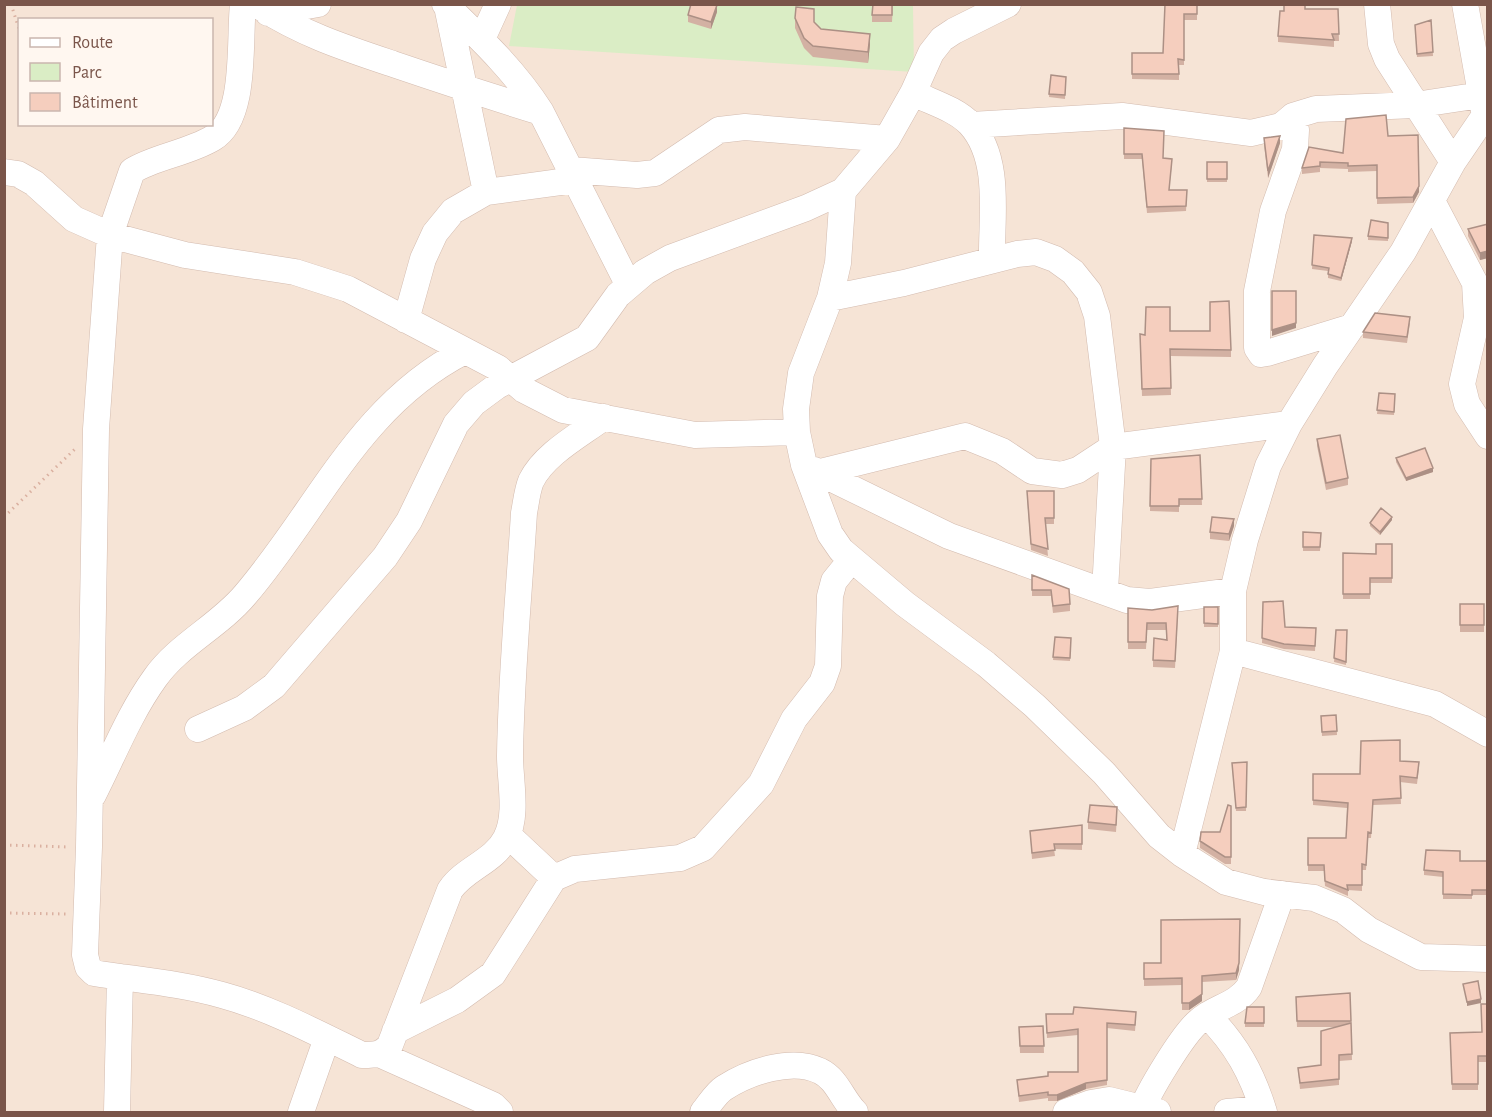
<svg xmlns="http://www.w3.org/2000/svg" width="1492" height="1117" viewBox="0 0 1492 1117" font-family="'Alegreya Sans',sans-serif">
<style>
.residential{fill:#f6e4d6;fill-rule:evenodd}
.green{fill:#daedc5}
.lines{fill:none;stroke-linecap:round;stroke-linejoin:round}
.minor-casing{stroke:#d3bbaf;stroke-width:27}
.path{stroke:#dab0a0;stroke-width:3;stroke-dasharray:1.5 4.5;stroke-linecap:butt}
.minor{stroke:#fff;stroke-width:26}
.wall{fill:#d3b1a3}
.shaded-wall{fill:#ac9085}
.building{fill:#f5cebe;stroke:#ac9085;stroke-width:1.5}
</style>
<rect width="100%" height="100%" fill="#fef3e8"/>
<path class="residential" d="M5 5H1487V1112H5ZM20 20H212V124H20Z"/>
<path class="green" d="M517 5H913L914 72 509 46Z"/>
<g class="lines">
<defs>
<path id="minor" d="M243 4C239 41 247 118 213 138 188 153 154 157 132 171L110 235 96 429 89 847 85 955 88 967 94 973C137 980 180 983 222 995 270 1008 317 1033 362 1055 375 1055 382 1055 390 1045L450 890C465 868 494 862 506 838 518 815 510 781 510 756 511 675 519 594 524 513 526 503 527 491 531 481 544 454 580 435 604 417
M256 4C299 33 345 48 393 64 443 81 492 97 541 112
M445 4C480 38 515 71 541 112L628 284
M1377 4 1381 44 1387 59 1453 162
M1465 4 1484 111
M447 6 486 192
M268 13 318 4
M482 39 498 4
M913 93C931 102 956 109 970 124 1002 159 991 218 992 260
M1293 116 1296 130 1295 149 1273 211 1257 291V348L1261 354 1267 353 1352 327
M971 125 1122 116 1251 133 1281 126 1293 116 1316 109 1415 105 1481 95
M571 170 637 175 655 173 719 130 745 127 887 139
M4 172 18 174 34 183 74 219 110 235 185 255 295 272 348 289 498 368 524 390 563 410 695 435 797 432 804 465 830 534 841 550 905 604 986 664 1035 706 1104 773 1159 836 1182 854 1226 882 1264 892 1314 898 1343 910 1369 930 1421 957 1488 959
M1432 201 1475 283 1477 318 1462 384 1467 404 1488 436
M830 298 904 283 1017 254 1036 252 1055 259 1073 272 1089 292 1097 316 1113 447 1105 591
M406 320 423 259 435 233 453 211 486 192 575 180
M797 432 796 409 801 373 830 298 838 263 843 191
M814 470 949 536 1127 600 1150 602 1233 591
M820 472 965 436 1002 451 1032 471 1062 475 1078 470 1113 447 1289 424
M1233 651 1435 704 1488 734
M198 729 244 708 274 686 385 557 409 521 456 424 474 403 497 386 587 338 618 295 645 272 670 258 806 208 843 191 887 139 913 93 931 53 942 39 954 31 1008 4
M93 795C113 756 129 714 155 678 178 645 219 626 245 595 318 510 359 405 465 351
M508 835 554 878
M1182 854 1233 651V591L1245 540 1268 466 1289 424 1325 366 1403 252 1453 162 1485 115
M1207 1015C1236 1044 1252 1073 1264 1112
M395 1031 457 1000 493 974 554 878 575 869 680 858 703 848 761 784 794 719 822 683 828 666 830 596 834 581 851 560
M379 1054 493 1105 500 1112
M117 1112 120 977
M301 1112 327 1038
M703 1112C709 1105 716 1093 724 1088 749 1072 792 1057 820 1071 837 1079 842 1099 855 1112
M1066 1112 1091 1103 1109 1100 1158 1112
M1141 1112C1148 1092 1183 1034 1199 1021 1215 1007 1237 1005 1249 987L1282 894
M1227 1112 1263 1109"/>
</defs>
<use href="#minor" class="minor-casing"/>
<path class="path" d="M11 4 20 32
M4 517 75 449
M4 845 69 847
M4 913 66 914"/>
<use href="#minor" class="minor"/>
</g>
<path class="wall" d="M893 4 892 22H872V15Z
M1165 4H1197V20H1184V65H1179V80L1132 79V53H1163Z
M1305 9H1338L1339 41H1334V47L1278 42V36L1284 11Z
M717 12 711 29 688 22V15Z
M795 18 814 22 821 29 870 44 868 63 813 57 804 48 795 28Z
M1431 20 1433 56 1417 57 1415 25Z
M1051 75 1066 77 1065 99 1049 97Z
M1124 128 1172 164 1169 190H1187L1186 211 1147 213 1142 159H1124Z
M1388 136 1419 192 1413 203 1377 204V171L1348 172V169L1320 168V172L1302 174V168Z
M1264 138 1280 143 1268 178 1264 145Z
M1207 162H1227V182H1207Z
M1388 223V241L1368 240V236Z
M1488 224V258L1480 260 1468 236V229Z
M1314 235 1352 241 1341 281 1328 278V271L1312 269Z
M1410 323 1407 343 1363 338V332Z
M1140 334 1145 335 1231 350V357L1170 356 1171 395 1142 396Z
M1379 393 1395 394 1394 415 1377 414Z
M1317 439 1348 478V485L1326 490 1317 446Z
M1200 455 1202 505H1179V512L1150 511 1151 459Z
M1396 458 1433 472 1406 481 1396 462Z
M1054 491V524H1045L1048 556 1031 550 1027 497Z
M1392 520 1380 535 1370 526V523Z
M1234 526 1229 541 1210 539V532Z
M1303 532 1321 533 1320 551H1303Z
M1392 544V583H1370V599H1343V553L1376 554Z
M1032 575 1070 604V611L1053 613 1051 596H1032Z
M1263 602 1285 627 1316 628 1315 651 1284 649 1262 643Z
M1460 604H1484V632H1460Z
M1204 607H1218V627H1204Z
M1128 608 1178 613 1175 668 1153 667V660L1166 640V630H1147L1146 649H1128Z
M1336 630H1347L1346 665 1334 662Z
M1055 637 1071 638 1070 661 1053 660Z
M1336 715 1337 735 1322 736 1321 716Z
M1400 761 1419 768 1417 784 1400 782 1401 804 1373 805 1371 838H1368L1366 870H1362V891L1348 890V896L1325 886 1324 871H1308V838H1346L1347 808 1313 805V774H1360Z
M1247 762 1246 811H1236L1232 766Z
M1231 806V864H1225L1200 848V841L1220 832Z
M1117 814 1116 832 1088 829V822Z
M1082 825V850L1054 849 1055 856 1032 859 1030 831Z
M1460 861H1488V895H1472V899H1443V877L1424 875V870Z
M1144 963 1239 970 1236 980 1202 982V1001L1189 1010H1182V985L1144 986Z
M1350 993 1352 1060 1339 1061V1085L1300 1089 1298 1068 1321 1065 1337 1027H1297L1296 997Z
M1488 1004V1062H1478V1090H1452L1450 1033 1482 1032Z
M1264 1007V1027H1245V1023Z
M1046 1014 1136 1018 1135 1031 1107 1028V1085L1086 1089 1057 1101H1048V1098L1019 1102 1017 1080 1078 1072V1035L1047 1038Z
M1043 1026 1044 1053H1020L1019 1027Z"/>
<path class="shaded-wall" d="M717 5V12L711 29V22Z
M870 34V44L868 63V52Z
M1280 136V143L1268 178V171Z
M1419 186V192L1413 203V197Z
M1352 238V241L1341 281V278Z
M1488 251V258L1480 260V253Z
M1296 323V328L1272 336V330Z
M1433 468V472L1406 481V478Z
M1392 517V520L1380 535V532Z
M1234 519V526L1229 541V534Z
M1240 919 1239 970 1236 980V973Z
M1202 994V1001L1189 1010V1003Z
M1481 999V1003L1467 1006V1002Z
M1086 1083V1089L1057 1101V1095Z"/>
<path class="building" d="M691 4H714L717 5 711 22 688 15Z
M873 4H892V15H872Z
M1165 4H1197V14H1184V60L1178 59 1179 74H1132V53H1163Z
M1284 4H1305V9H1338L1339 34H1332L1334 40 1278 36 1280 11H1284Z
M796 7 814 9V22L821 29 870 34 868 52 813 46 804 38 795 18Z
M1431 20 1433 52 1417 54 1415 25Z
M1051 75 1066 77 1065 95 1049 94Z
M1386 115 1388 136 1418 135 1419 186 1413 197 1377 198V165L1348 166V163L1320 162V166L1302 168 1309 147 1343 153 1346 119Z
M1124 128 1164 131 1163 158 1172 159 1169 190H1187L1186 206 1147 207 1142 154H1124Z
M1280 136 1268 171 1264 138Z
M1207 162H1227V179H1207Z
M1371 220 1388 223V238L1368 236Z
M1488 224V251L1480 253 1468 229Z
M1314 235 1352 238 1341 278 1328 274 1329 268 1312 265Z
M1272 291H1296V323L1272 330Z
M1229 301 1231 350 1170 349 1171 388 1142 389 1140 334 1145 335 1146 307H1170V331H1210V302Z
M1375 313 1410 317 1407 337 1363 332Z
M1379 393 1395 394 1394 412 1377 410Z
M1340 435 1348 478 1326 483 1317 439Z
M1425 448 1433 468 1406 478 1396 458Z
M1200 455 1202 499H1179V506H1150L1151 459Z
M1027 491H1054V518H1045L1048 549 1031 544Z
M1381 508 1392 517 1380 532 1370 523Z
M1212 517 1234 519 1229 534 1210 532Z
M1303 532 1321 533 1320 547H1303Z
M1376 544H1392V578H1370V594H1343V553L1376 554Z
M1032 575 1069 589 1070 604 1053 606 1051 590H1032Z
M1283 601 1285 627 1316 628 1315 646 1284 644 1262 638 1263 602Z
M1460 604H1484V625H1460Z
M1178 606 1175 661 1153 660 1154 638 1167 640 1166 623H1147L1146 642H1128V608L1152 610Z
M1204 607H1218V624L1204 623Z
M1336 630H1347L1346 662 1334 658Z
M1055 637 1071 638 1070 658 1053 657Z
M1336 715 1337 731 1322 732 1321 716Z
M1400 740V761L1419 762 1417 778 1400 776 1401 798 1373 800 1371 833 1368 832 1366 865 1362 864V885H1347L1348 890 1325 881 1324 865H1308V838H1346L1348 803 1313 800V774H1360L1361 741Z
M1247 762 1246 807 1236 808 1232 763Z
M1090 805 1117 807 1116 825 1088 822Z
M1228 805 1231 806V857H1225L1200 841 1201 832H1220Z
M1082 825V844H1054L1055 850 1032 853 1030 831Z
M1426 850 1460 851V861H1488V890H1472V895L1443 894V872L1424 870Z
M1240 919 1239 963 1236 973 1202 976V994L1189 1003H1182V978L1144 979V963H1161V920Z
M1478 981 1481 999 1467 1002 1463 984Z
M1350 993 1351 1021H1297L1296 997Z
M1481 1004H1488V1056H1478V1084H1452L1450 1033 1482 1032Z
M1074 1007 1136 1012 1135 1025 1107 1023V1080L1086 1083 1057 1095H1048V1092L1019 1096 1017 1080 1048 1076V1072H1078V1029L1047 1033 1046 1014H1073Z
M1247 1007H1264V1023H1245Z
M1351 1023 1352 1054 1339 1055V1079L1300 1083 1298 1068 1321 1065V1031Z
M1043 1026 1044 1046H1020L1019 1027Z"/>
<rect width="1492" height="1117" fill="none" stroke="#7a554a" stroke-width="12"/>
<rect x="18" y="18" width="195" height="108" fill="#fff7f0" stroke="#cab6ae" stroke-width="1.5"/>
<rect x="30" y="38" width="30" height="9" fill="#ffffff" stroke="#cab6ae" stroke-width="1.5"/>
<text x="72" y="48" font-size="18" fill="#7a554a">Route</text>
<rect x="30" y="63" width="30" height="18" fill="#daedc5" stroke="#cab6ae" stroke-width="1.5"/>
<text x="72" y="78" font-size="18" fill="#7a554a">Parc</text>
<rect x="30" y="93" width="30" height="18" fill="#f5cebe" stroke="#cab6ae" stroke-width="1.5"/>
<text x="72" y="108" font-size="18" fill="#7a554a">Bâtiment</text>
</svg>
